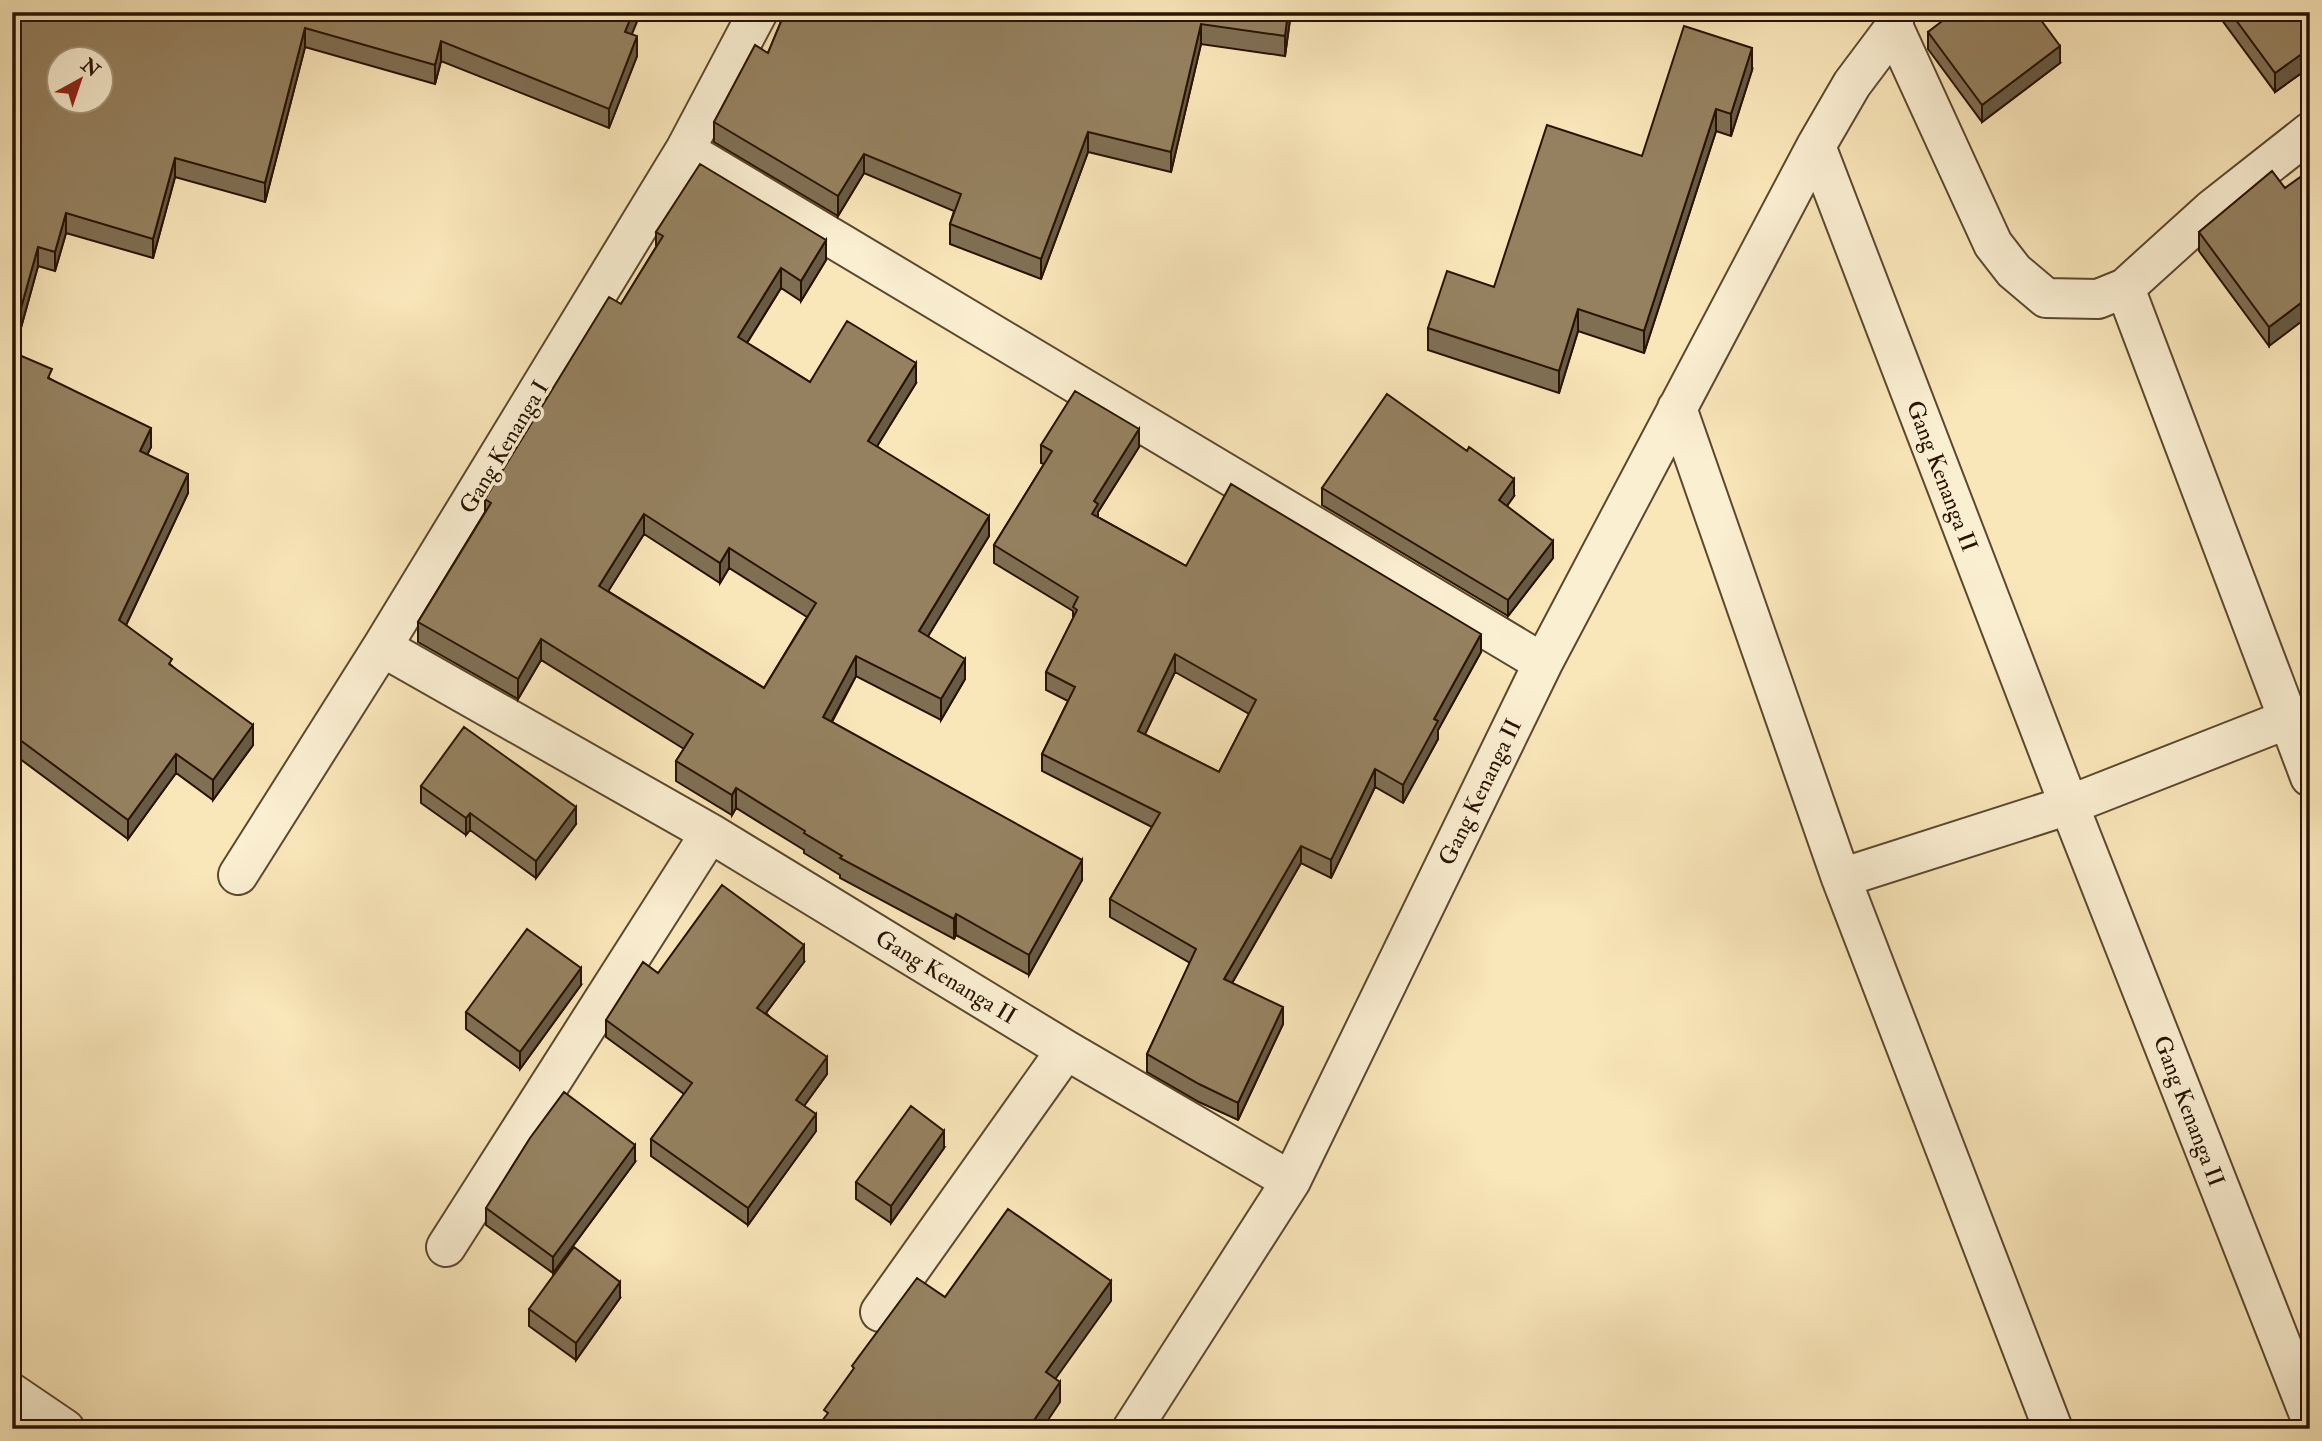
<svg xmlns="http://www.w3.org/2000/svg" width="2322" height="1441" viewBox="0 0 2322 1441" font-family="'IM FELL Double Pica',serif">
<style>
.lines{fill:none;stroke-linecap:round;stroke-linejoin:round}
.minor-casing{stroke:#5c482e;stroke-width:42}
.minor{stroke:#fbefd2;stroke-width:38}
.wall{fill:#806f53;stroke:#281300;stroke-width:2;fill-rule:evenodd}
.shaded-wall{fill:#685a43;stroke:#281300;stroke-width:2}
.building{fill:#958160;stroke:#281300;stroke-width:2;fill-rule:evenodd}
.labels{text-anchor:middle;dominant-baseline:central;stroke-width:7;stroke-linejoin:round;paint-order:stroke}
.street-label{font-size:23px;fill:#281300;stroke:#fbefd2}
</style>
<rect width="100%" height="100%" fill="#f9e6b9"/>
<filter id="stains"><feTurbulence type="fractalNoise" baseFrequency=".00286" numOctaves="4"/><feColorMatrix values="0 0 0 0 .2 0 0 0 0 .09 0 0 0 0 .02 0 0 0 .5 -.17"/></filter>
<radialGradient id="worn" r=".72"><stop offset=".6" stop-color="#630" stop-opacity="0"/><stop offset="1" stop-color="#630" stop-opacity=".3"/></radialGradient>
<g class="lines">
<defs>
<path id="minor" d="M1894 12V28L1993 244 2014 271 2046 298 2098 299 2125 288 2211 210 2310 132
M1816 146 2069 805 2310 1417
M685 150 1543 663
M2125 288 2310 777
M1677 408 1841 878 2053 1429
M382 647 710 833 1066 1050 1291 1181
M238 875 382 647 685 150 758 12
M1841 878 2069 805 2288 719
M446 1247 710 833
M880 1312 1066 1050
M12 1393 65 1429
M1132 1429 1291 1181 1543 663 1816 146 1852 84 1894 28"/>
</defs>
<use href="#minor" class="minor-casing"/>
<use href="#minor" class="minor"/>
</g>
<path class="wall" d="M12 12 632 34 637 56 609 128 441 61 435 84 305 47 265 202 175 177 153 258 66 233 55 271 38 266 14 353 52 380 151 447 147 454 188 493 126 625 172 666 253 745 213 800 176 773 128 839 12 753Z
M785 12H1291L1285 56 1201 44 1171 172 1088 152 1041 279 950 244V224L954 211 864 173 838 216 714 142V122L768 53Z
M2216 12H2310V67L2275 92Z
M1928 32 2060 63 1982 122 1928 49Z
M1752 70 1731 136 1716 131 1644 353 1578 331 1559 393 1428 350V328L1494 287 1642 156Z
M2285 188 2269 346 2199 251V232Z
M656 232 826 260 801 301 781 288 747 343 810 382 916 383 877 446 989 536 928 636 965 679 941 720 856 676 832 722 1082 880 1029 975 956 935 954 939 840 878V875L804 853V850L736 808 732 815 676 781V761L684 749 541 660 518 699 418 642V622L485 512V499L621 304 656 247ZM644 534 720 583 729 568 807 617 764 688 608 591Z
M1041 445 1139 447 1098 512V517L1186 566 1481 652 1438 730V739L1403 803 1375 787 1331 878 1301 863 1232 983 1283 1024 1238 1120 1199 1102 1147 1072V1054L1190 963 1110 917V899L1152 827 1042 771V754L1068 701 1046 690V672L1073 619V611L994 563V545L1044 464 1041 463ZM1175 672 1249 714 1219 772 1144 734Z
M1322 488 1514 496 1507 506 1553 558 1508 616 1322 505Z
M421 786 576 824 536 878 470 830 466 835 421 803Z
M804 962 766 1013 827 1074 804 1106 816 1131 748 1225 651 1156V1139L684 1094 606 1037V1020L658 973Z
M581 985 520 1069 466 1029V1012Z
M944 1148 891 1223 856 1199V1182Z
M635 1162 553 1273 486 1225V1208Z
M620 1298 576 1360 529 1326V1309Z"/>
<path class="shaded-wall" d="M633 12H641L625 51V32Z
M1288 12H1291L1285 56V36Z
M1201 24V44L1171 172V152Z
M305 28V47L265 202V183Z
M637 36V56L609 128V109Z
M441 41V61L435 84V65Z
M2060 46V63L1982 122V105Z
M1752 48V70L1731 136V114Z
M2310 48V67L2275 92V73Z
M1716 109V131L1644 353V331Z
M1088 132V152L1041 279V259Z
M864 154V173L838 216V196Z
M175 158V177L153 258V239Z
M66 213V233L55 271V252Z
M826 240V260L801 301V281Z
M38 247V266L12 360V340Z
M781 268V288L738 357V337Z
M2310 296V315L2269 346V327Z
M1578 309V331L1559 393V371Z
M916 363V383L868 461V441Z
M151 428V447L140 470V451Z
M1139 429V447L1098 512V522L1092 514 1094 501Z
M188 474V493L119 640V620Z
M1514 479V496L1499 517V500Z
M644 514V534L599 606V586Z
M989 516V536L919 651V631Z
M1553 541V558L1508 616V600Z
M729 548V568L720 583V563Z
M1481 634V652L1438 730V739L1403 803V785L1434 719Z
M541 639V660L518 699V679Z
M1175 654V672L1138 749V731Z
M856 656V676L823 737V717Z
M965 659V679L941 720V699Z
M253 725V745L213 800V780Z
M176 754V773L128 839V820Z
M1375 769V787L1331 878V860Z
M736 788V808L732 815V795Z
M576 807V824L536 878V861Z
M470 813V830L466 835V818Z
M1301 846V863L1224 997V979Z
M1082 860V880L1029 975V955Z
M956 914V935L954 939V919Z
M804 945V962L757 1025V1008Z
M581 968V985L520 1069V1052Z
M1283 1007V1024L1238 1120V1103Z
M827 1057V1074L796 1117V1100Z
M816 1114V1131L748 1225V1208Z
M944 1131V1148L891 1223V1206Z
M635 1145V1162L553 1273V1257Z
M1111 1281V1301L1046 1392V1372Z
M620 1282V1298L576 1360V1343Z
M1060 1382V1402L1042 1429H1028Z"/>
<path class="building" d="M12 12H633L625 32 637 36 609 109 441 41 435 65 305 28 265 183 175 158 153 239 66 213 55 252 38 247 12 340ZM60 60H102V102H60Z
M785 12H1288L1285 36 1201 24 1171 152 1088 132 1041 259 950 224 961 194 864 154 838 196 714 122 755 45 768 53Z
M1954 12H2035L2060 46 1982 105 1928 32Z
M2230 12H2310V48L2275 73Z
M1684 26 1752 48 1731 114 1716 109 1644 331 1578 309 1559 371 1428 328 1447 271 1494 287 1547 125 1642 156Z
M700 164 826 240 801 281 781 268 738 337 810 382 847 321 916 363 868 441 989 516 919 631 965 659 941 699 856 656 823 717 1082 860 1029 955 956 914 954 919 840 858 842 856 804 833 805 831 736 788 732 795 676 761 693 734 541 639 518 679 418 622 491 503 485 499 609 297 621 304 663 236 656 232ZM644 514 720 563 729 548 816 603 764 688 599 586Z
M2310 170V296L2269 327 2199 232 2272 171 2285 188Z
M12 352 52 369 48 378 151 428 140 451 188 474 119 620 172 659 169 664 253 725 213 780 176 754 128 820 12 734V717L18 708 12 704Z
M1075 391 1139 429 1094 501 1098 504 1092 514 1186 566 1231 484 1481 634 1434 719 1438 721 1403 785 1375 769 1331 860 1301 846 1224 979 1283 1007 1238 1103 1199 1084 1147 1054 1196 949 1110 899 1160 813 1042 754 1075 687 1046 672 1077 610 1073 607 1078 597 994 545 1052 451 1041 445ZM1175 654 1256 700 1219 772 1138 731Z
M1387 394 1467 451 1469 447 1514 479 1499 500 1553 541 1508 600 1322 488Z
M464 727 576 807 536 861 470 813 466 818 421 786Z
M722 885 804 945 757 1008 827 1057 796 1100 816 1114 748 1208 651 1139 692 1083 606 1020 643 962 658 973Z
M527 929 581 968 520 1052 466 1012Z
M564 1092 635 1145 553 1257 486 1208 530 1138Z
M911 1106 944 1131 891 1206 856 1182Z
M1008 1209 1111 1281 1046 1372 1060 1382 1028 1429H816L828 1413 824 1410 854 1368 852 1366 917 1278 945 1297Z
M574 1247 620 1282 576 1343 529 1309Z"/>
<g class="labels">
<g class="street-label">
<text transform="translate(504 447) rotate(-59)">Gang Kenanga I</text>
<text transform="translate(1942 476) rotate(69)">Gang Kenanga II</text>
<text transform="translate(1480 792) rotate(-64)">Gang Kenanga II</text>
<text transform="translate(946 977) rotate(31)">Gang Kenanga II</text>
<text transform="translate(2189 1111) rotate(69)">Gang Kenanga II</text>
</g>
</g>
<rect width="2322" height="1441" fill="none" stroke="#f9e6b9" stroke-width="42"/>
<rect x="14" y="14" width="2294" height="1413" fill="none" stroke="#281300" stroke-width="3.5"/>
<rect x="21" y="21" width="2280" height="1399" fill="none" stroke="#281300" stroke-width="2"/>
<g transform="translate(80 80) rotate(40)"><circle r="33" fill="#fbefd2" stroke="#a7977e" stroke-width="2"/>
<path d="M0-5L12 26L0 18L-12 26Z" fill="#8f2418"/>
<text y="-10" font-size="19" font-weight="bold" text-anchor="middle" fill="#281300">N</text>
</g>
<rect width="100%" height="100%" filter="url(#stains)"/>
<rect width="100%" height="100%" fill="url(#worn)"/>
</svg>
